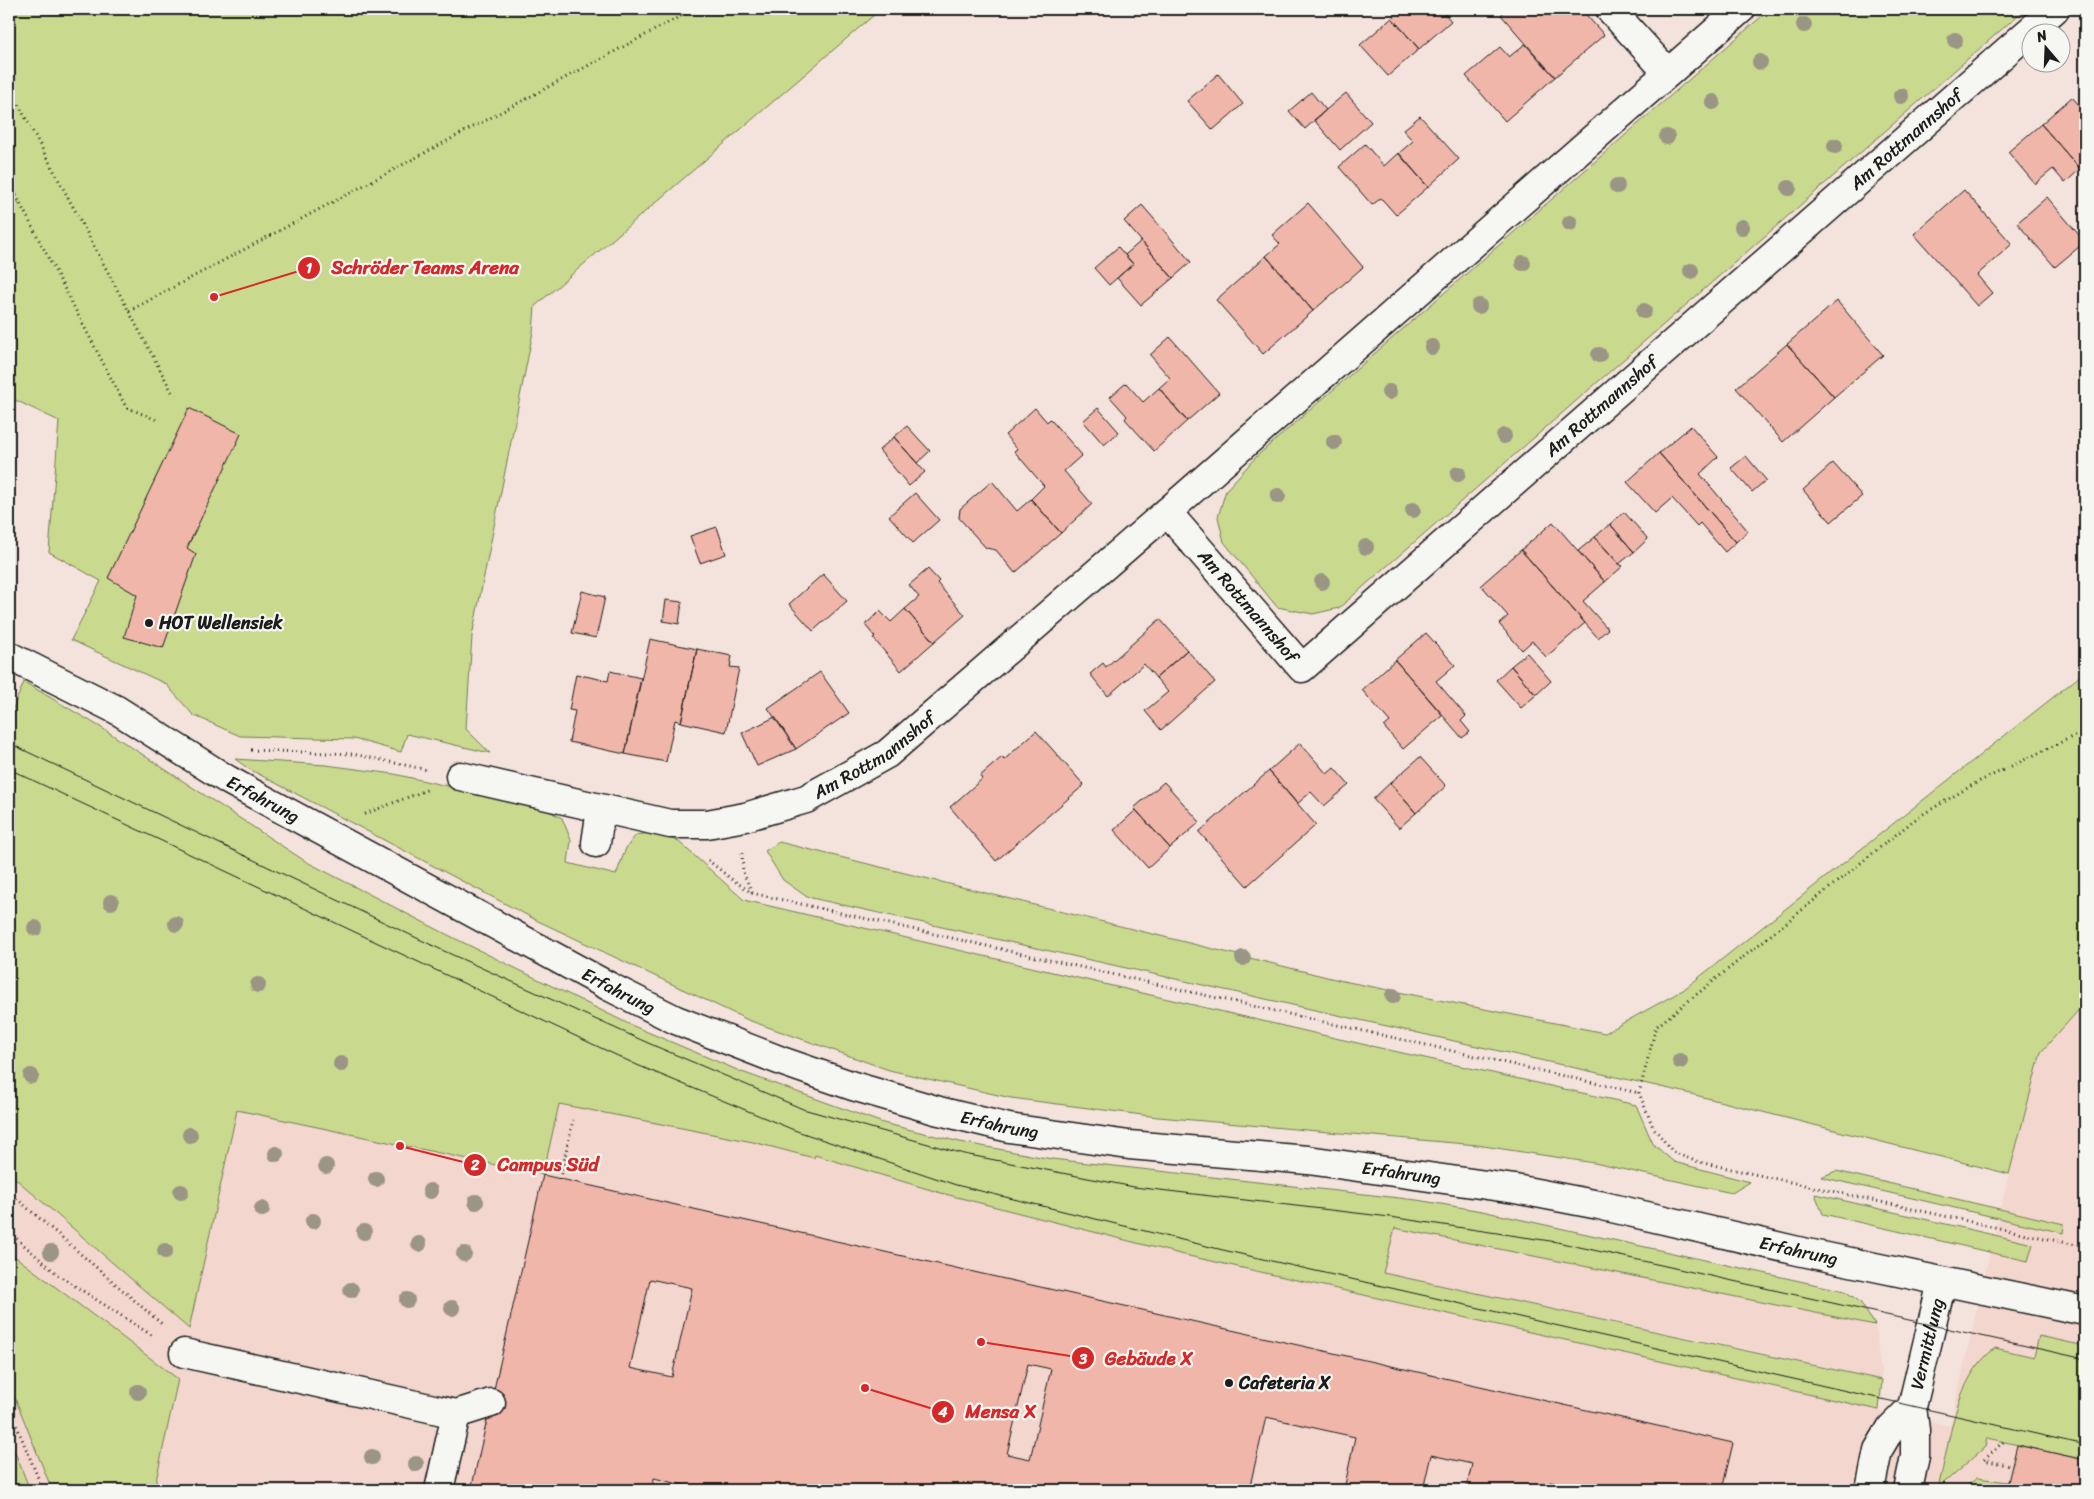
<svg xmlns="http://www.w3.org/2000/svg" width="2094" height="1499" viewBox="0 0 2094 1499" font-family="Sriracha,sans-serif">
<style>
.built{fill:#f3d6cd}
.green{fill:#c9da8e;stroke:#727b55}
.building{fill:#f0b6a9;stroke:#1c1c1c;fill-rule:evenodd}
.lines{fill:none;stroke-linecap:round;stroke-linejoin:round}
.minor-casing{stroke:#1c1c1c;stroke-width:31}
.path{stroke:#1c1c1c;stroke-width:3;stroke-dasharray:1 4;stroke-linecap:butt}
.minor{stroke:#f6f6f2;stroke-width:28}
.tram{stroke:#1c1c1c;stroke-width:1}
.tree{fill:#9a9585}
.poi-dot{fill:#1c1c1c;stroke:#f6f6f2;stroke-width:2}
.labels{text-anchor:middle;dominant-baseline:central;stroke-width:4.5;stroke-linejoin:round;paint-order:stroke}
.street-label{font-size:18px;fill:#1c1c1c;stroke:#f6f6f2}
.poi-label{font-size:18px;font-weight:bold;fill:#1c1c1c;stroke:#f6f6f2;text-anchor:start}
.leader{fill:none;stroke:#d62828;stroke-width:2}
.callout-dot{fill:#d62828;stroke:#f6f6f2;stroke-width:2}
.mark-label{font-size:15px;text-anchor:middle;font-weight:bold;fill:#fff}
.callout-label{font-size:19px;text-anchor:middle;font-weight:bold;fill:#d62828;stroke:#f6f6f2;stroke-width:4.5;stroke-linejoin:round;paint-order:stroke}
</style>
<rect width="100%" height="100%" fill="#f4e3dc"/>
<filter id="ink" filterUnits="userSpaceOnUse"><feTurbulence type="fractalNoise" baseFrequency=".02" numOctaves="2"/><feDisplacementMap in="SourceGraphic" scale="10" xChannelSelector="R" yChannelSelector="G"/><feConvolveMatrix kernelMatrix="1 2 1 2 8 2 1 2 1" color-interpolation-filters="sRGB"/></filter>
<g filter="url(#ink)">
<path class="built" d="M9 785 941 1193 1180 1254 1950 1426 2000 1209 2041 1052 2085 1003V1490H9Z
M1395 1228 1875 1325 1882 1380 1755 1351 1383 1273Z"/>
<path class="green" d="M9 9H881L535 306 533 332 472 636 466 729 490 753 407 734 401 752 354 739 240 736 193 715 166 684 71 640 101 581 49 552 59 421 9 397Z
M1770 9H2025L1339 608 1313 614 1277 607 1224 542 1218 517 1226 490 1256 457Z
M2085 672V1003L2041 1052 2009 1174 1679 1091 807 897 783 880 765 851 779 842 1343 981 1605 1033 1683 990Z
M24 682 102 728 305 861 450 936 631 1025 742 1072 883 1123 960 1142 1052 1159 1417 1200 1482 1211 1845 1291 1860 1302 1875 1325 1395 1228 1383 1273 1882 1380 1879 1410 1180 1254 941 1193 815 1155 814 1158 753 1142 559 1104 543 1175 237 1110 189 1329 9 1173V718Z
M235 759 326 765 394 774 541 807 562 818 571 840 568 863 616 875 626 848 636 835 656 832 679 842 744 900 1335 1038 1636 1105 1653 1144 1674 1162 1750 1182 1732 1193 1594 1163 1477 1145 1158 1117 1011 1098 889 1070 748 1020 538 921 249 769Z
M1836 1171 2064 1224 2063 1233 1821 1177Z
M1815 1194 2033 1244 2028 1261 1823 1214Z
M9 1252 178 1379 154 1490H52L9 1383Z
M2039 1336 2085 1346V1460L1987 1438 1985 1447 1938 1488C1951 1440 1953 1381 1995 1348L2034 1357Z
M9 1437 30 1490H9Z
M1977 1478 2008 1482 2006 1490H1962Z"/>
<path class="building" d="M1402 9H1441L1451 21 1419 49 1392 18Z
M1507 9H1581L1604 35 1555 77 1501 15Z
M1392 18 1419 49 1388 76 1360 45Z
M1525 44 1555 77 1505 121 1466 76 1500 47 1509 57Z
M1218 74 1243 104 1213 130 1187 101Z
M1311 92 1326 110 1305 129 1289 111Z
M1346 93 1371 122 1340 150 1314 120Z
M2072 97 2085 112V140L2082 143 2085 147V165L2080 169 2041 124Z
M1420 116 1459 159 1428 187 1399 153 1413 141 1403 130Z
M2041 124 2080 169 2065 183 2053 169 2035 184 2008 152Z
M1365 144 1384 166 1398 153 1428 187 1396 215 1381 198 1372 205 1339 167Z
M2085 165V175L2080 169Z
M1964 190 2012 244 1977 275 1992 293 1977 306 1914 234Z
M2047 197 2085 242 2055 267 2017 223Z
M1308 203 1363 267 1313 311 1266 256 1280 244 1272 235Z
M1142 205 1191 262 1173 278 1124 221Z
M1141 241 1173 278 1141 305 1117 278 1133 264 1125 255Z
M1118 247 1133 264 1109 285 1094 268Z
M1266 256 1313 311 1263 354 1216 300Z
M1837 301 1883 355 1834 397 1787 344Z
M1170 337 1219 393 1187 421 1159 388 1170 378 1150 355Z
M1787 344 1834 397 1783 442 1736 388Z
M1126 383 1143 402 1159 388 1187 421 1154 451 1125 419 1127 416 1110 397Z
M189 408 241 434 187 548 196 554 163 648 124 637 137 595 108 578Z
M1035 408 1047 422 1050 419 1082 455 1064 471 1092 504 1061 533 1031 499 1044 486 1014 451 1017 449 1005 435Z
M1098 408 1119 432 1104 445 1083 421Z
M907 426 930 451 917 463 894 437Z
M1691 426 1718 457 1700 474 1748 531 1736 542 1659 453Z
M894 437 925 472 909 486 879 450Z
M1659 453 1736 542 1725 552 1700 523 1697 526 1672 498 1655 513 1627 482Z
M1746 456 1766 480 1752 492 1731 468Z
M1833 463 1862 496 1831 522 1803 490Z
M992 481 1017 511 1031 499 1061 533 1015 573 996 550 986 548 959 518 960 509Z
M915 493 939 520 913 543 889 516Z
M1624 512 1648 539 1634 552 1610 524Z
M1553 522 1605 582 1583 601 1608 629 1598 638 1521 550Z
M1610 524 1634 552 1619 564 1595 537Z
M717 527 726 554 700 563 690 536Z
M1595 537 1619 564 1623 566 1605 582 1578 551Z
M1521 550 1585 623 1546 657 1532 641 1522 650 1499 624 1508 616 1481 585Z
M928 569 939 581 937 583 965 615 934 642 905 609 919 597 909 585Z
M823 574 847 601 813 631 789 604Z
M582 591 605 597 596 638 572 633Z
M666 600 682 602 679 624 663 621Z
M905 609 934 642 901 671 873 638 875 637 865 625 880 611 891 622Z
M1160 619 1187 650 1156 678 1144 664 1108 696 1090 674 1103 663 1106 667Z
M1426 633 1455 665 1436 681 1466 716 1461 721 1470 732 1462 738 1395 660Z
M650 639 697 649 681 722 675 720 666 762 625 754Z
M697 649 732 656 730 667 739 668 726 732 681 722Z
M1187 650 1215 682 1161 730 1145 711 1168 692 1156 678Z
M1527 653 1551 681 1536 695 1511 666Z
M1395 660 1443 715 1403 749 1384 727 1390 722 1362 690Z
M1511 666 1536 695 1521 708 1496 680Z
M610 671 641 678 625 754 569 742 575 711 569 710 576 674 608 681Z
M820 672 849 713 796 749 768 708Z
M775 717 796 749 757 766 742 733Z
M1036 731 1084 785 996 861 950 807 982 779 980 776 1002 757 1004 760Z
M1300 743 1327 774 1334 768 1349 785 1324 806 1311 792 1297 804 1269 771Z
M1420 757 1446 786 1416 813 1390 783Z
M1269 771 1316 825 1247 886 1199 832Z
M1164 782 1200 822 1170 848 1134 808Z
M1390 783 1416 813 1399 828 1373 799Z
M1136 810 1170 848 1148 868 1114 830Z
M543 1175 1733 1443 1722 1490H1588L1550 1482 1548 1490H1466L1472 1464 1431 1455 1423 1490H1344L1355 1437 1266 1417 1249 1490H694L695 1488 654 1478 652 1490H471ZM650 1279 692 1288 672 1377 630 1368ZM1028 1364 1051 1369 1030 1459 1007 1454Z
M2017 1445 2085 1460V1490H2006Z"/>
<g class="lines">
<defs>
<g id="minor">
<path d="M1610 9 1668 73"/>
<path id="s1" d="M1167 512 1302 668 2055 9"/>
<path id="s2" d="M9 656 117 710 228 780 612 988 676 1020 784 1062 853 1086 939 1111 1009 1128 1129 1145 1308 1160 1515 1189 1599 1205 1798 1251 2085 1311"/>
<path id="s3" d="M460 776 670 824H707L745 817 806 799 887 754 1167 512 1741 9"/>
<path d="M596 843 601 809"/>
<path d="M184 1353 456 1414 491 1403"/>
<path d="M439 1490 456 1414"/>
<path d="M1870 1490 1878 1450 1891 1428 1912 1407"/>
<path id="s4" d="M1908 1490 1915 1456V1430L1912 1407 1942 1282"/>
</g>
</defs>
<use href="#minor" class="minor-casing"/>
<path class="path" d="M9 87 172 392
M9 182 126 407 159 421
M9 208 20 202
M129 311 694 9
M2085 735 2074 736 1976 783 1918 817 1656 1027 1639 1093 1653 1127 1673 1152 1695 1161 2085 1247
M251 750 353 754 428 770
M365 814 429 789
M742 853 743 872 752 892
M708 860 730 878 752 893 1639 1093
M560 1179 573 1120
M9 1192 163 1325
M9 1232 58 1275 153 1336
M9 1407 43 1490
M2003 1442 1984 1460 2011 1466"/>
<use href="#minor" class="minor"/>
<path class="tram" d="M9 743 444 951 648 1043 803 1109 964 1154 1134 1187 1390 1217 1557 1242 2085 1359
M9 769 637 1065 794 1130 956 1185 1223 1250 2085 1445"/>
</g>
<g class="tree">
<circle cx="1804" cy="25" r="8"/>
<circle cx="1955" cy="40" r="8"/>
<circle cx="1760" cy="62" r="8"/>
<circle cx="1901" cy="96" r="8"/>
<circle cx="1713" cy="102" r="8"/>
<circle cx="1667" cy="137" r="8"/>
<circle cx="1835" cy="146" r="8"/>
<circle cx="1617" cy="186" r="8"/>
<circle cx="1789" cy="188" r="8"/>
<circle cx="1570" cy="223" r="8"/>
<circle cx="1742" cy="227" r="8"/>
<circle cx="1523" cy="263" r="8"/>
<circle cx="1691" cy="271" r="8"/>
<circle cx="1479" cy="306" r="8"/>
<circle cx="1644" cy="311" r="8"/>
<circle cx="1432" cy="347" r="8"/>
<circle cx="1599" cy="355" r="8"/>
<circle cx="1389" cy="392" r="8"/>
<circle cx="1504" cy="436" r="8"/>
<circle cx="1334" cy="442" r="8"/>
<circle cx="1458" cy="474" r="8"/>
<circle cx="1278" cy="496" r="8"/>
<circle cx="1413" cy="510" r="8"/>
<circle cx="1366" cy="547" r="8"/>
<circle cx="1322" cy="582" r="8"/>
<circle cx="111" cy="902" r="8"/>
<circle cx="176" cy="924" r="8"/>
<circle cx="35" cy="928" r="8"/>
<circle cx="1243" cy="958" r="8"/>
<circle cx="258" cy="985" r="8"/>
<circle cx="1393" cy="996" r="8"/>
<circle cx="1680" cy="1061" r="8"/>
<circle cx="341" cy="1064" r="8"/>
<circle cx="31" cy="1076" r="8"/>
<circle cx="190" cy="1135" r="8"/>
<circle cx="276" cy="1154" r="8"/>
<circle cx="326" cy="1166" r="8"/>
<circle cx="376" cy="1179" r="8"/>
<circle cx="430" cy="1191" r="8"/>
<circle cx="181" cy="1192" r="8"/>
<circle cx="476" cy="1202" r="8"/>
<circle cx="262" cy="1209" r="8"/>
<circle cx="313" cy="1221" r="8"/>
<circle cx="364" cy="1232" r="8"/>
<circle cx="419" cy="1244" r="8"/>
<circle cx="165" cy="1251" r="8"/>
<circle cx="51" cy="1252" r="8"/>
<circle cx="464" cy="1254" r="8"/>
<circle cx="351" cy="1290" r="8"/>
<circle cx="407" cy="1300" r="8"/>
<circle cx="452" cy="1308" r="8"/>
<circle cx="138" cy="1392" r="8"/>
<circle cx="372" cy="1457" r="8"/>
<circle cx="416" cy="1464" r="8"/>
</g>
</g>
<g class="poi-dot">
<circle cx="149" cy="623" r="5"/>
<circle cx="1229" cy="1383" r="5"/>
</g>
<g class="labels">
<g class="street-label">
<text stroke="none"><textPath href="#s1" startOffset="1009">Am Rottmannshof</textPath></text>
<text stroke="none"><textPath href="#s1" startOffset="604">Am Rottmannshof</textPath></text>
<text stroke="none"><textPath href="#s1" startOffset="124">Am Rottmannshof</textPath></text>
<text stroke="none"><textPath href="#s3" startOffset="436">Am Rottmannshof</textPath></text>
<text stroke="none"><textPath href="#s2" startOffset="292">Erfahrung</textPath></text>
<text stroke="none"><textPath href="#s2" startOffset="696">Erfahrung</textPath></text>
<text stroke="none"><textPath href="#s2" startOffset="1101">Erfahrung</textPath></text>
<text stroke="none"><textPath href="#s2" startOffset="1506">Erfahrung</textPath></text>
<text stroke="none"><textPath href="#s2" startOffset="1911">Erfahrung</textPath></text>
<text stroke="none"><textPath href="#s4" startOffset="149">Vermittlung</textPath></text>
</g>
<g class="poi-label">
<text x="159" y="623">HOT Wellensiek</text>
<text x="1239" y="1383">Cafeteria X</text>
</g>
</g>
<path class="leader" d="M214 297L309 268M400 1146L475 1165M981 1342L1083 1358M865 1388L943 1412"/>
<g class="callout-dot">
<circle cx="214" cy="297" r="5"/>
<circle cx="400" cy="1146" r="5"/>
<circle cx="981" cy="1342" r="5"/>
<circle cx="865" cy="1388" r="5"/>
<circle cx="309" cy="268" r="12"/>
<circle cx="475" cy="1165" r="12"/>
<circle cx="1083" cy="1358" r="12"/>
<circle cx="943" cy="1412" r="12"/>
</g>
<g class="mark-label">
<text x="309" y="273">1</text>
<text x="475" y="1170">2</text>
<text x="1083" y="1364">3</text>
<text x="943" y="1417">4</text>
</g>
<g class="callout-label">
<text x="425" y="274">Schröder Teams Arena</text>
<text x="548" y="1171">Campus Süd</text>
<text x="1149" y="1365">Gebäude X</text>
<text x="1001" y="1418">Mensa X</text>
</g>
<rect width="2094" height="1499" fill="none" stroke="#f6f6f2" stroke-width="30"/>
<rect x="15" y="15" width="2064" height="1469" fill="none" stroke="#1c1c1c" stroke-width="2" filter="url(#ink)"/>
<g transform="translate(2046 48) rotate(341)"><circle r="24" fill="#f6f6f2" stroke="#9f9f9c"/>
<path d="M0-4L9 19L0 12L-9 19Z" fill="#1c1c1c"/>
<text y="-8" font-size="14" font-weight="bold" text-anchor="middle" fill="#1c1c1c">N</text>
</g>
</svg>
